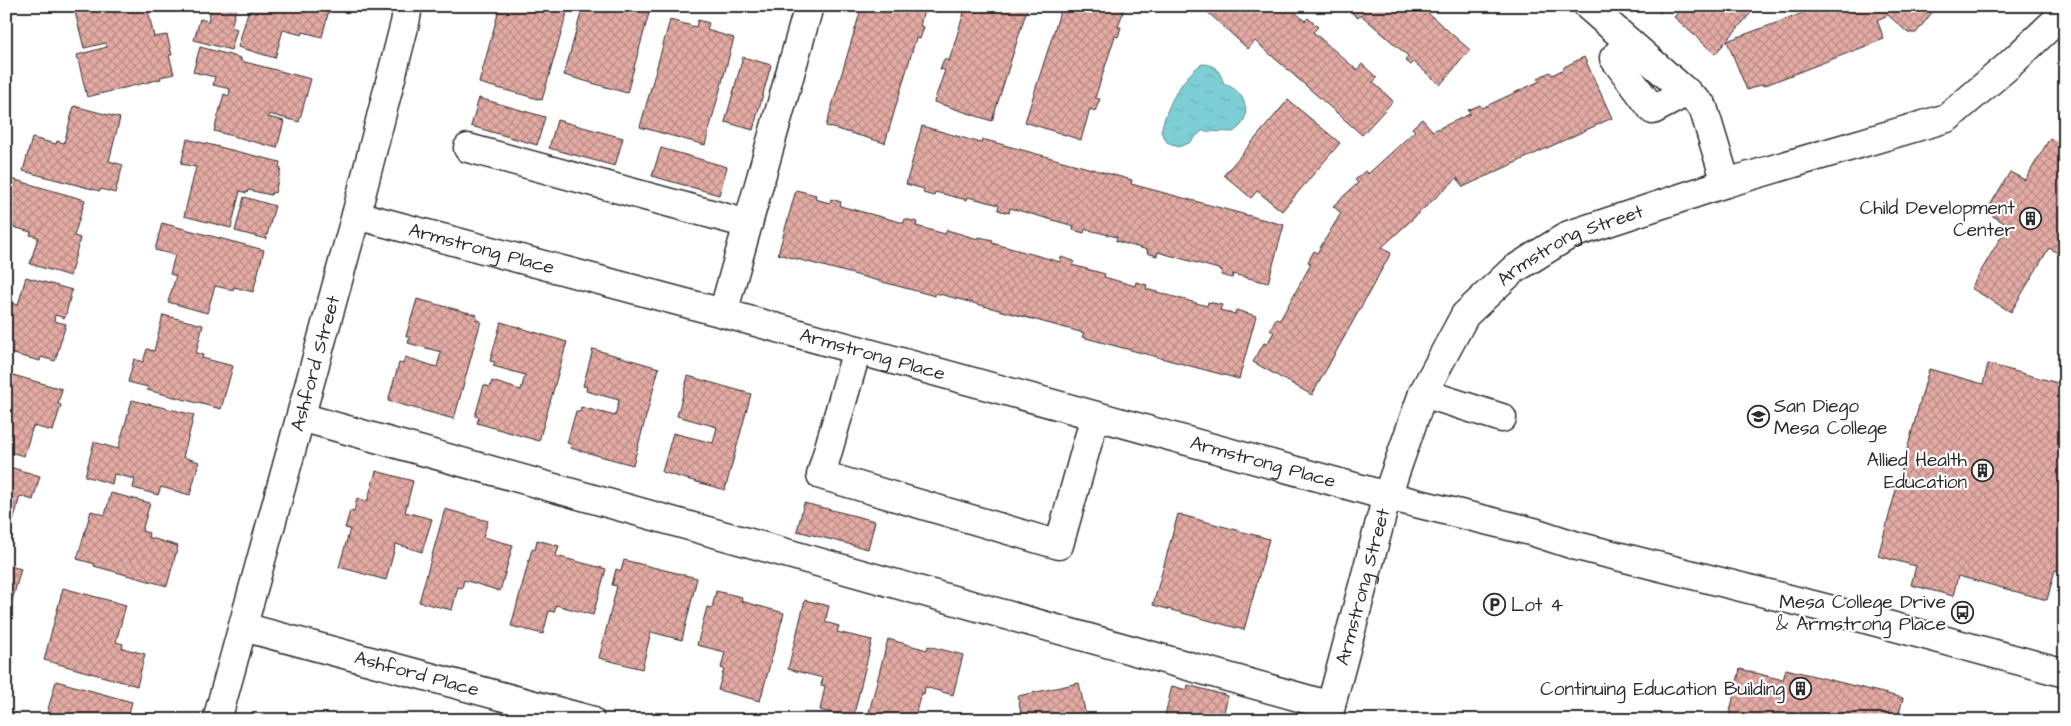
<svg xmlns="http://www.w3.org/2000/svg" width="2071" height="726" viewBox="0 0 2071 726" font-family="'Architects Daughter',sans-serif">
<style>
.water{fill:url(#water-ripples);stroke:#5c8d91}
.building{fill:url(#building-cross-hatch);stroke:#2b2b2b}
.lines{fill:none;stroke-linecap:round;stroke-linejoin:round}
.minor-casing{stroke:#2b2b2b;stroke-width:31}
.minor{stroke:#fff;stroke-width:28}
.labels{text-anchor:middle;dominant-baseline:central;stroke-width:4.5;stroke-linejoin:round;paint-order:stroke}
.poi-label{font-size:19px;fill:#2b2b2b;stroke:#fff;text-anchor:end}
.street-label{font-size:19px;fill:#2b2b2b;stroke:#fff}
</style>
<defs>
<pattern id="water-ripples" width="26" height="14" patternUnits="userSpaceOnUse" patternTransform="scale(1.25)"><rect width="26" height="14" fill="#7dced5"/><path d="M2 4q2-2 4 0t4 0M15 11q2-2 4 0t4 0" fill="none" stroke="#6cb1b7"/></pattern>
<pattern id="building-cross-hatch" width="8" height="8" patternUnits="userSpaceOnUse" patternTransform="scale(1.25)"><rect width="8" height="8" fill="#e4aaa4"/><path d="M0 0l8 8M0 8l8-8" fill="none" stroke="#b98b86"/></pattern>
</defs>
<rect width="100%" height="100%" fill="#fff"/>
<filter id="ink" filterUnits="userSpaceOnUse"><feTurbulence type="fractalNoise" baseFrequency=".02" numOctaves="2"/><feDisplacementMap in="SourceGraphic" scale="10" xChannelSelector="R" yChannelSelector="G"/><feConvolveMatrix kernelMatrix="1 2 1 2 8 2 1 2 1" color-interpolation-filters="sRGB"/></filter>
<g filter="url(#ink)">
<path class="water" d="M1202 64C1216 64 1220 72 1224 84 1241 89 1252 107 1242 124 1240 127 1236 130 1233 132L1202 131 1189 143 1178 147 1167 142 1161 132C1166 107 1181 78 1202 64Z"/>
<path class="building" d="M98 6H112L114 13 138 6H147L154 37 167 35 172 55H169L174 74 160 77 161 79 87 97 77 55 107 47 106 43 84 48 75 12Z
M212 6H237L231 27 237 29 231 50 194 40 200 19 208 21Z
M252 6H330L322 37 303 32 302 35 283 30 275 58 238 47 248 12H250Z
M500 6H569L542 100 479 83Z
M583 6H651L627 93 564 75Z
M862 6H925L920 26 924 27 920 39 916 38 885 143 826 126Z
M966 6H1028L992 121 934 102 945 70 940 69 944 59 949 61Z
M1062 6H1125L1118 27H1121L1118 37 1115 36 1095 98 1100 99 1095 111 1090 109 1081 140 1025 122Z
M1201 6H1288L1305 21 1308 18 1318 27 1313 32 1357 70 1362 64 1377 78 1373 82 1393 101 1362 135 1255 41 1248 49Z
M1351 6H1420L1470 50 1440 85 1414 62 1411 65 1405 60 1408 56 1361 15 1358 18 1352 13 1355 10Z
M1653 6H1673L1668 12 1663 8 1660 13Z
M1684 6H1757L1715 54 1674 17Z
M1822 6H1937L1916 33H1908L1888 15 1877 20 1884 39 1763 86V84L1747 90 1727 41Z
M670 20 696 27 698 20 709 23 707 30 734 38 705 145 640 127Z
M200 47 241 58V61L311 79 299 122 269 114 268 117 284 121 277 148 214 131 224 94 229 96 230 89 213 85 215 77 193 72Z
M743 57 771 65 753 130 725 122Z
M1584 57 1612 118 1463 187 1457 178 1381 248 1391 253 1312 395 1253 362 1264 343 1267 344 1274 332 1270 330 1276 318 1280 320 1311 264 1308 262 1314 251 1317 253 1341 213 1333 206 1358 183 1355 180 1365 171 1368 174 1415 131 1412 128 1422 119 1433 131 1470 114 1468 110 1480 105 1482 108 1540 81 1538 78 1550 72 1552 75 1564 69V67Z
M479 98 545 117 537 145 471 126Z
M1288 100 1340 143 1282 211 1257 191 1251 198 1224 175Z
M74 106 120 118 109 161 123 165 115 193 101 189 100 191 23 171 32 138 56 144 57 141 64 143Z
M557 120 623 138 615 166 549 148Z
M922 126 981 143 982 139 1132 180 1131 184 1284 225 1268 283 1233 274 1232 278 1221 275 1222 270 1158 252 1157 256 1147 253 1148 250 1116 241 1117 237 1085 229 1084 233 1073 230 1074 226 1010 208 1009 213 998 210 999 205 968 197 967 200 935 192 934 196 923 193 924 189 906 184Z
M2050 138 2065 147V257L2049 248 2011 312 1971 288 2008 225 1986 212 2010 172 2025 180Z
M187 139 280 162 279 167 281 168 275 193 272 192 271 195 248 190 247 193 240 191 231 228 184 216 196 167 181 164Z
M661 148 727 167 719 195 652 176Z
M12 179 85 200 74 236 80 238 70 276 30 264 38 237 30 235 31 232 6 225V201Z
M796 190 816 195 815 199 830 203 831 199 841 202 840 206 904 223 905 219 917 222 916 226 945 234 947 230 978 239 979 237 993 240 992 243 1060 262 1061 257 1074 261 1072 265 1105 274 1104 277 1135 286 1136 282 1147 285 1146 289 1207 306 1208 302 1222 305 1220 310 1235 314 1236 310 1256 316 1239 379 1082 337 1084 333 936 293 935 296 778 254Z
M244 197 275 206 266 239 235 231Z
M162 223 264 250 253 292 234 287 233 290 215 286 207 313 168 302 176 276 170 274 175 255 155 250Z
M26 277 72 290 65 318 55 315 54 321 66 324 55 361 41 357 40 361 6 352V301L18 305Z
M417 299 477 315 476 320 481 321 454 419 388 401 399 363 403 364 405 357 437 367 441 352 408 343 410 337 406 336Z
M163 315 203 325 196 353 203 355 202 358 233 366 221 409 147 390 148 387 128 382 134 359 143 362 147 349 154 351Z
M501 322 567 342 539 441 477 423 479 417 475 416 484 385 490 387 492 381 521 390 525 375 493 366 495 362 490 361Z
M593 349 659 368 633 465 570 448 571 444 567 443 576 411 580 412 581 407 615 416 619 400 586 391 587 387 583 386Z
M1988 364 2065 385V573L2055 570 2047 600 1958 576 1953 596 1911 585 1916 566 1878 556 1929 369 1983 384Z
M6 373 62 389 58 404 61 405 53 431 33 426 24 456 6 451Z
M688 376 751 394 725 490 662 472 673 433 713 443 717 427 677 416Z
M132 400 194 415 183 457 199 462 190 495 161 487 158 495 133 488 135 479 114 474 112 484 85 476 94 442 118 449Z
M6 466 40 476 33 500 20 496 7 545Z
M376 471 413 481 405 512 432 519 422 552 396 544 386 580 339 567 350 529 345 528 350 511 354 512 357 498 367 502Z
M111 493 150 503 142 531 149 533 148 537 178 546 167 586 94 566 95 564 77 559 91 511 105 515Z
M804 503 875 521 868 549 797 531Z
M445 509 488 521 483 537 513 545 500 591 464 580 462 588 458 587 452 610 419 602Z
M1178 514 1269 539 1244 630 1153 605Z
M537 540 559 546 556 556 606 569 593 615 556 605 554 612 549 611 543 634 511 626 532 549 535 550Z
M624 560 697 578 682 640 651 632 642 669 599 658 617 586 612 585 616 569 621 571Z
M6 565 21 569 8 615H6Z
M63 588 126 605 116 642 123 644 122 648 145 654 137 686 44 660Z
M716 591 742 597 741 601 784 613 760 701 718 690 724 669 721 668 725 652 697 645 707 607 712 608Z
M805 600 829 606 825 622 839 626 837 632 872 640 853 718 820 710 825 686 821 685 823 678 788 669Z
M888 639 927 650 928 646 963 655 953 695 925 687 924 694 921 693 914 720H899L869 712Z
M6 659 14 661 11 675 6 674Z
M1740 669 1783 680 1786 669 1903 698 1899 714 1921 720H1728Z
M56 681 132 702 127 720H45Z
M1079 683 1087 720H1022L1018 696Z
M1188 685 1228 696 1222 720H1178V718L1165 715 1172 686 1187 690Z"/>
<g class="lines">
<defs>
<g id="minor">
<path d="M1588 6 1703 107 1726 183"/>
<path d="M1629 42 1614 58 1653 110 1687 92"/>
<path d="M468 148 748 224"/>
<path id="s1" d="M356 215 723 313 1387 496 1534 532 1577 546 1821 607 2065 673"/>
<path d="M723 313 809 6"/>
<path d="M857 350 821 475 1059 545 1095 416"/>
<path d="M1423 393 1502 418"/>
<path d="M301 417 1331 706"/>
<path id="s2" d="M243 627 590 720"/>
<path id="s3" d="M217 720 356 215 405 23 408 6"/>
<path id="s4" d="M1327 720 1387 496 1423 393 1465 315 1513 270 1569 235 1726 183 1947 118 2008 66 2065 12"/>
</g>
</defs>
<use href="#minor" class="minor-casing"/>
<use href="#minor" class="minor"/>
</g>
</g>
<defs>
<symbol id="building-ring" viewBox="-11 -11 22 22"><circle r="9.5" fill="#fff" stroke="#2b2b2b" stroke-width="1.5"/><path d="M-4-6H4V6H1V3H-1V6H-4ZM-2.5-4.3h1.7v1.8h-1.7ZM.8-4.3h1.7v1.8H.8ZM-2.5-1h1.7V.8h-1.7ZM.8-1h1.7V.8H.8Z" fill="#2b2b2b"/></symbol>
<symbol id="university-ring" viewBox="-11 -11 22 22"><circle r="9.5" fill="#fff" stroke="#2b2b2b" stroke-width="1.5"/><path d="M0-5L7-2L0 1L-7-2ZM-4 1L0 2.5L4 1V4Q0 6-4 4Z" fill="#2b2b2b"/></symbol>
<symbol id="parking-ring" viewBox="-11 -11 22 22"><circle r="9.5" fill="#fff" stroke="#2b2b2b" stroke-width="1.5"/><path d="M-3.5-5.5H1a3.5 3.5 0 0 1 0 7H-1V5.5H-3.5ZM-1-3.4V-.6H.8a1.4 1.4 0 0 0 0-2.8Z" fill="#2b2b2b"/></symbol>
<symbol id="bus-ring" viewBox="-11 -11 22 22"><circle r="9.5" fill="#fff" stroke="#2b2b2b" stroke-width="1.5"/><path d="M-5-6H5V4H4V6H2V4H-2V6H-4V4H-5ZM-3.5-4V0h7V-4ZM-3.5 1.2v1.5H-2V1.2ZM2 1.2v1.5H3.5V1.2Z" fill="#2b2b2b"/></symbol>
</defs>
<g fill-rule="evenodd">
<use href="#building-ring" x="2018" y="206" width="25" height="25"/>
<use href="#university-ring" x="1746" y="404" width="25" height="25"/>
<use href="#building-ring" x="1970" y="458" width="25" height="25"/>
<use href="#parking-ring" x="1482" y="592" width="25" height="25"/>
<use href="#bus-ring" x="1950" y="600" width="25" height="25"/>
<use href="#building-ring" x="1788" y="676" width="25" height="25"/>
</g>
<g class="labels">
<g class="poi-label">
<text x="2015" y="208">Child Development<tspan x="2015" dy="22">Center</tspan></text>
<text x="1774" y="406" text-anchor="start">San Diego<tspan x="1774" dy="22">Mesa College</tspan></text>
<text x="1967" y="460">Allied Health<tspan x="1967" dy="22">Education</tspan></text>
<text x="1946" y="602">Mesa College Drive<tspan x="1946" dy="22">&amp; Armstrong Place</tspan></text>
<text x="1511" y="605" text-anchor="start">Lot 4</text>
<text x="1785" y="689">Continuing Education Building</text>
</g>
<g class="street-label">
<text stroke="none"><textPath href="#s4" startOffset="558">Armstrong Street</textPath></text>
<text stroke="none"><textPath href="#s1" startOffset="130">Armstrong Place</textPath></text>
<text stroke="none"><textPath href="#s1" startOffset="535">Armstrong Place</textPath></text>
<text stroke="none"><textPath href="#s3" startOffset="370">Ashford Street</textPath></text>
<text stroke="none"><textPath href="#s1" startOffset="940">Armstrong Place</textPath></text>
<text stroke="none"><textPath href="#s4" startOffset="138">Armstrong Street</textPath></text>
<text stroke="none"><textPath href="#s2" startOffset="180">Ashford Place</textPath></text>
</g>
</g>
<rect width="2071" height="726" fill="none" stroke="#fff" stroke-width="25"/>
<rect x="12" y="12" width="2046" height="701" fill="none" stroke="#2b2b2b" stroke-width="2" filter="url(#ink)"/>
</svg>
